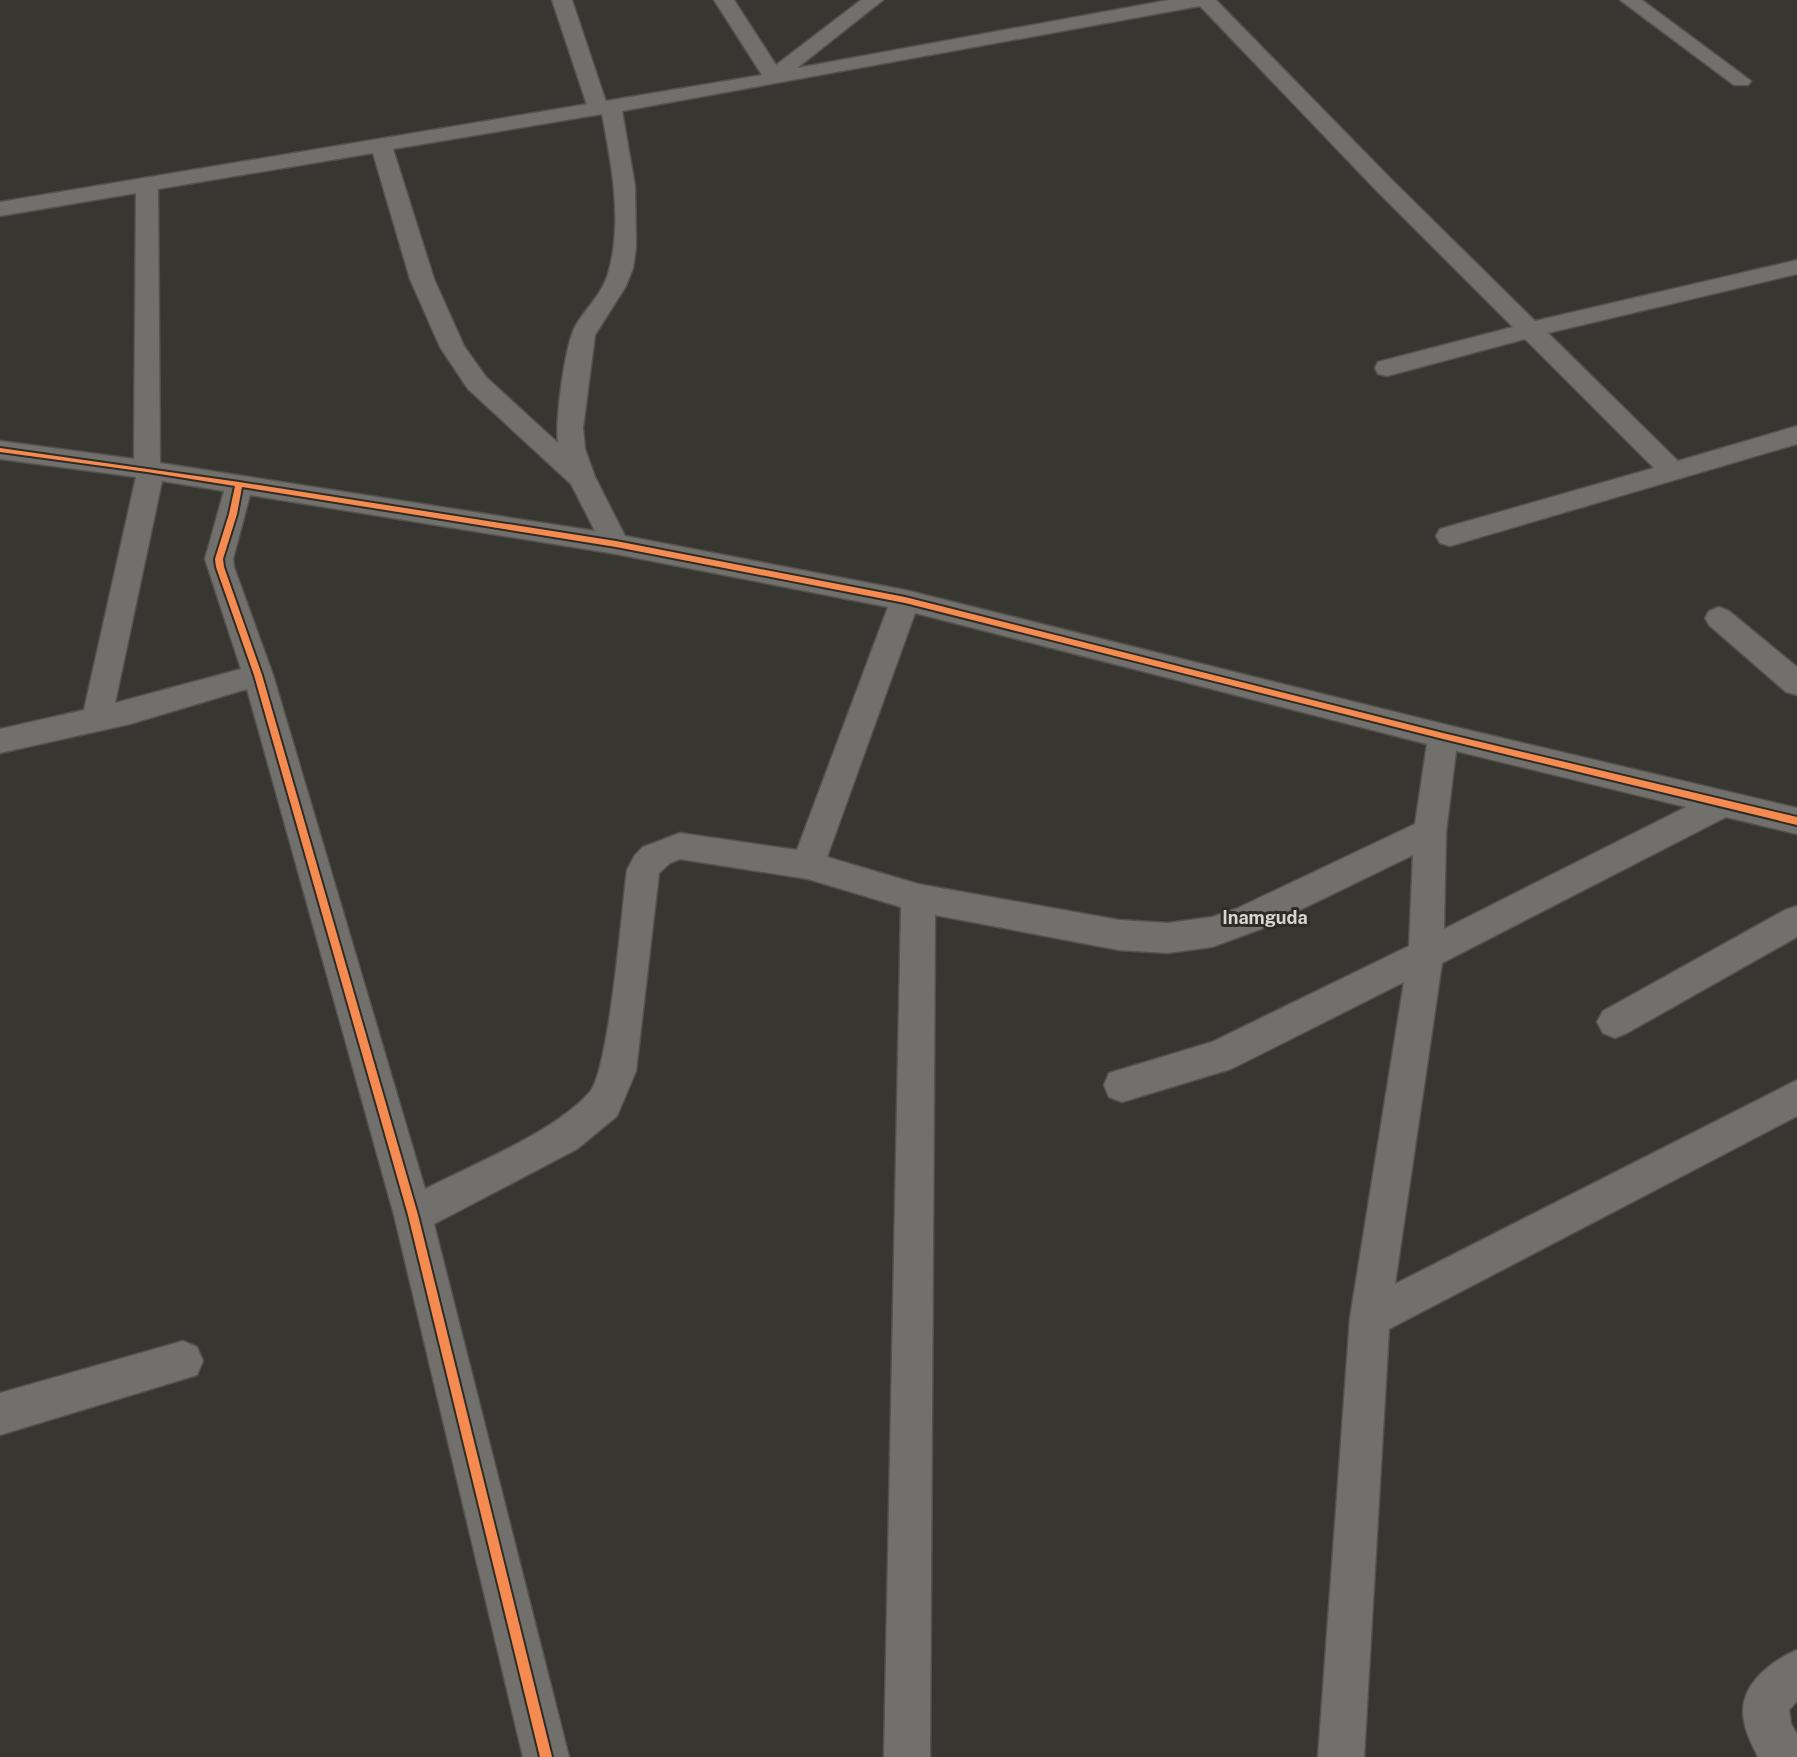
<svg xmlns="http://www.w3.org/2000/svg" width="1797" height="1757" viewBox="0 0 1797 1757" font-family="'Public Sans',sans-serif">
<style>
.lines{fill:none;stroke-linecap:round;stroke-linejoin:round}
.lane-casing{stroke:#53524e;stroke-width:3}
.street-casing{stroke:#53524e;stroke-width:3}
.lane{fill:#71706d;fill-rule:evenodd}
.street{fill:#71706d;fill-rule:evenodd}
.cycleway-casing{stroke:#2f2c25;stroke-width:4}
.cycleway{fill:#f68b52;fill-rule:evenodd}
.labels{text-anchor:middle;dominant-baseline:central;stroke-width:6;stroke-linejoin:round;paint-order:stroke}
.quarter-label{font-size:18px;font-weight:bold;fill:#d8d6d1;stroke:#2f2c25}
</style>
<rect width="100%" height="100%" fill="#373631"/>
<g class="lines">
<defs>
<path id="lane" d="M552 0H572L608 108 605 112 598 114 591 112 588 108Z
M1797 1650V1701L1789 1710 1791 1724 1797 1734V1757H1758C1753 1746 1746 1734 1744 1721 1737 1687 1769 1662 1797 1650Z"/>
<path id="street" d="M714 0H734L776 65 861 0H883L797 68 1169 0H1216L1391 179 1535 321 1797 260V274L1548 333 1678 461 1797 426V444L1450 546 1440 543 1436 536 1440 529 1654 468 1525 339 1387 376 1378 374 1375 368 1378 362 1513 327 1375 189 1200 6 622 111 635 186 636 247 633 268 626 286 595 335 583 428 585 449 595 477 625 536 905 590 1443 724 1797 808V834L1726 817 1442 963 1395 1284 1797 1080V1116L1389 1329 1364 1757H1318L1350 1318 1404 982 1231 1069 1122 1102 1109 1097 1104 1085 1109 1073 1212 1042 1409 946 1413 855 1261 929 1212 947 1168 953 1119 950 935 915 930 1757H884L901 907 808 879 680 859 670 863 659 873 636 1071 617 1116 577 1149 434 1224 569 1757H523L394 1215 247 689 130 724 0 753V729L84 710 136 477 0 459V441L134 459 136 193 0 216V202L762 75ZM602 114C612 166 623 223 608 274 602 294 586 308 576 325 565 343 555 421 558 443L486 377 464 346 434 279 393 149ZM373 153 410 279 440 347 468 389 571 484 595 531 160 463 158 189ZM162 481 224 491 205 559 241 669 115 703ZM250 495 616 554 888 607 797 850 680 833 643 847 635 855 627 870C622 908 609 1073 589 1093 553 1133 473 1164 425 1189L273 675 234 567 233 559ZM915 613 1427 744 1415 824 1238 908 1212 917 1168 923 1119 920 918 884 827 857ZM1456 751 1686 807 1444 929 1446 832Z
M1620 0H1642L1751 81 1748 85H1734Z
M1719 607 1729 611 1797 667V695L1786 692 1709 625 1705 618 1709 611Z
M1797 906V937L1627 1033 1615 1038 1603 1033 1597 1022 1603 1011 1785 910Z
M183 1341 197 1347 203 1361 197 1375 0 1435V1393Z"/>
</defs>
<use href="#lane" class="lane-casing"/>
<use href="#street" class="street-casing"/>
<use href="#lane" class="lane"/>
<use href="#street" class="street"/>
<defs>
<path id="cycleway" d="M0 448 239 482 616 541 905 597 1443 733 1797 817V825L1443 739 905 603 616 547 242 487 237 514 223 559 224 567 262 675 418 1215 552 1757H540L408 1215 254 675 216 567 215 559 229 514 235 486 147 472 0 452Z"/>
</defs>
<use href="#cycleway" class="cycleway-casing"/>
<use href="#cycleway" class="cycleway"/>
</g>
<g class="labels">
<g class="quarter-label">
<text x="1265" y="917">Inamguda</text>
</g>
</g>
</svg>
